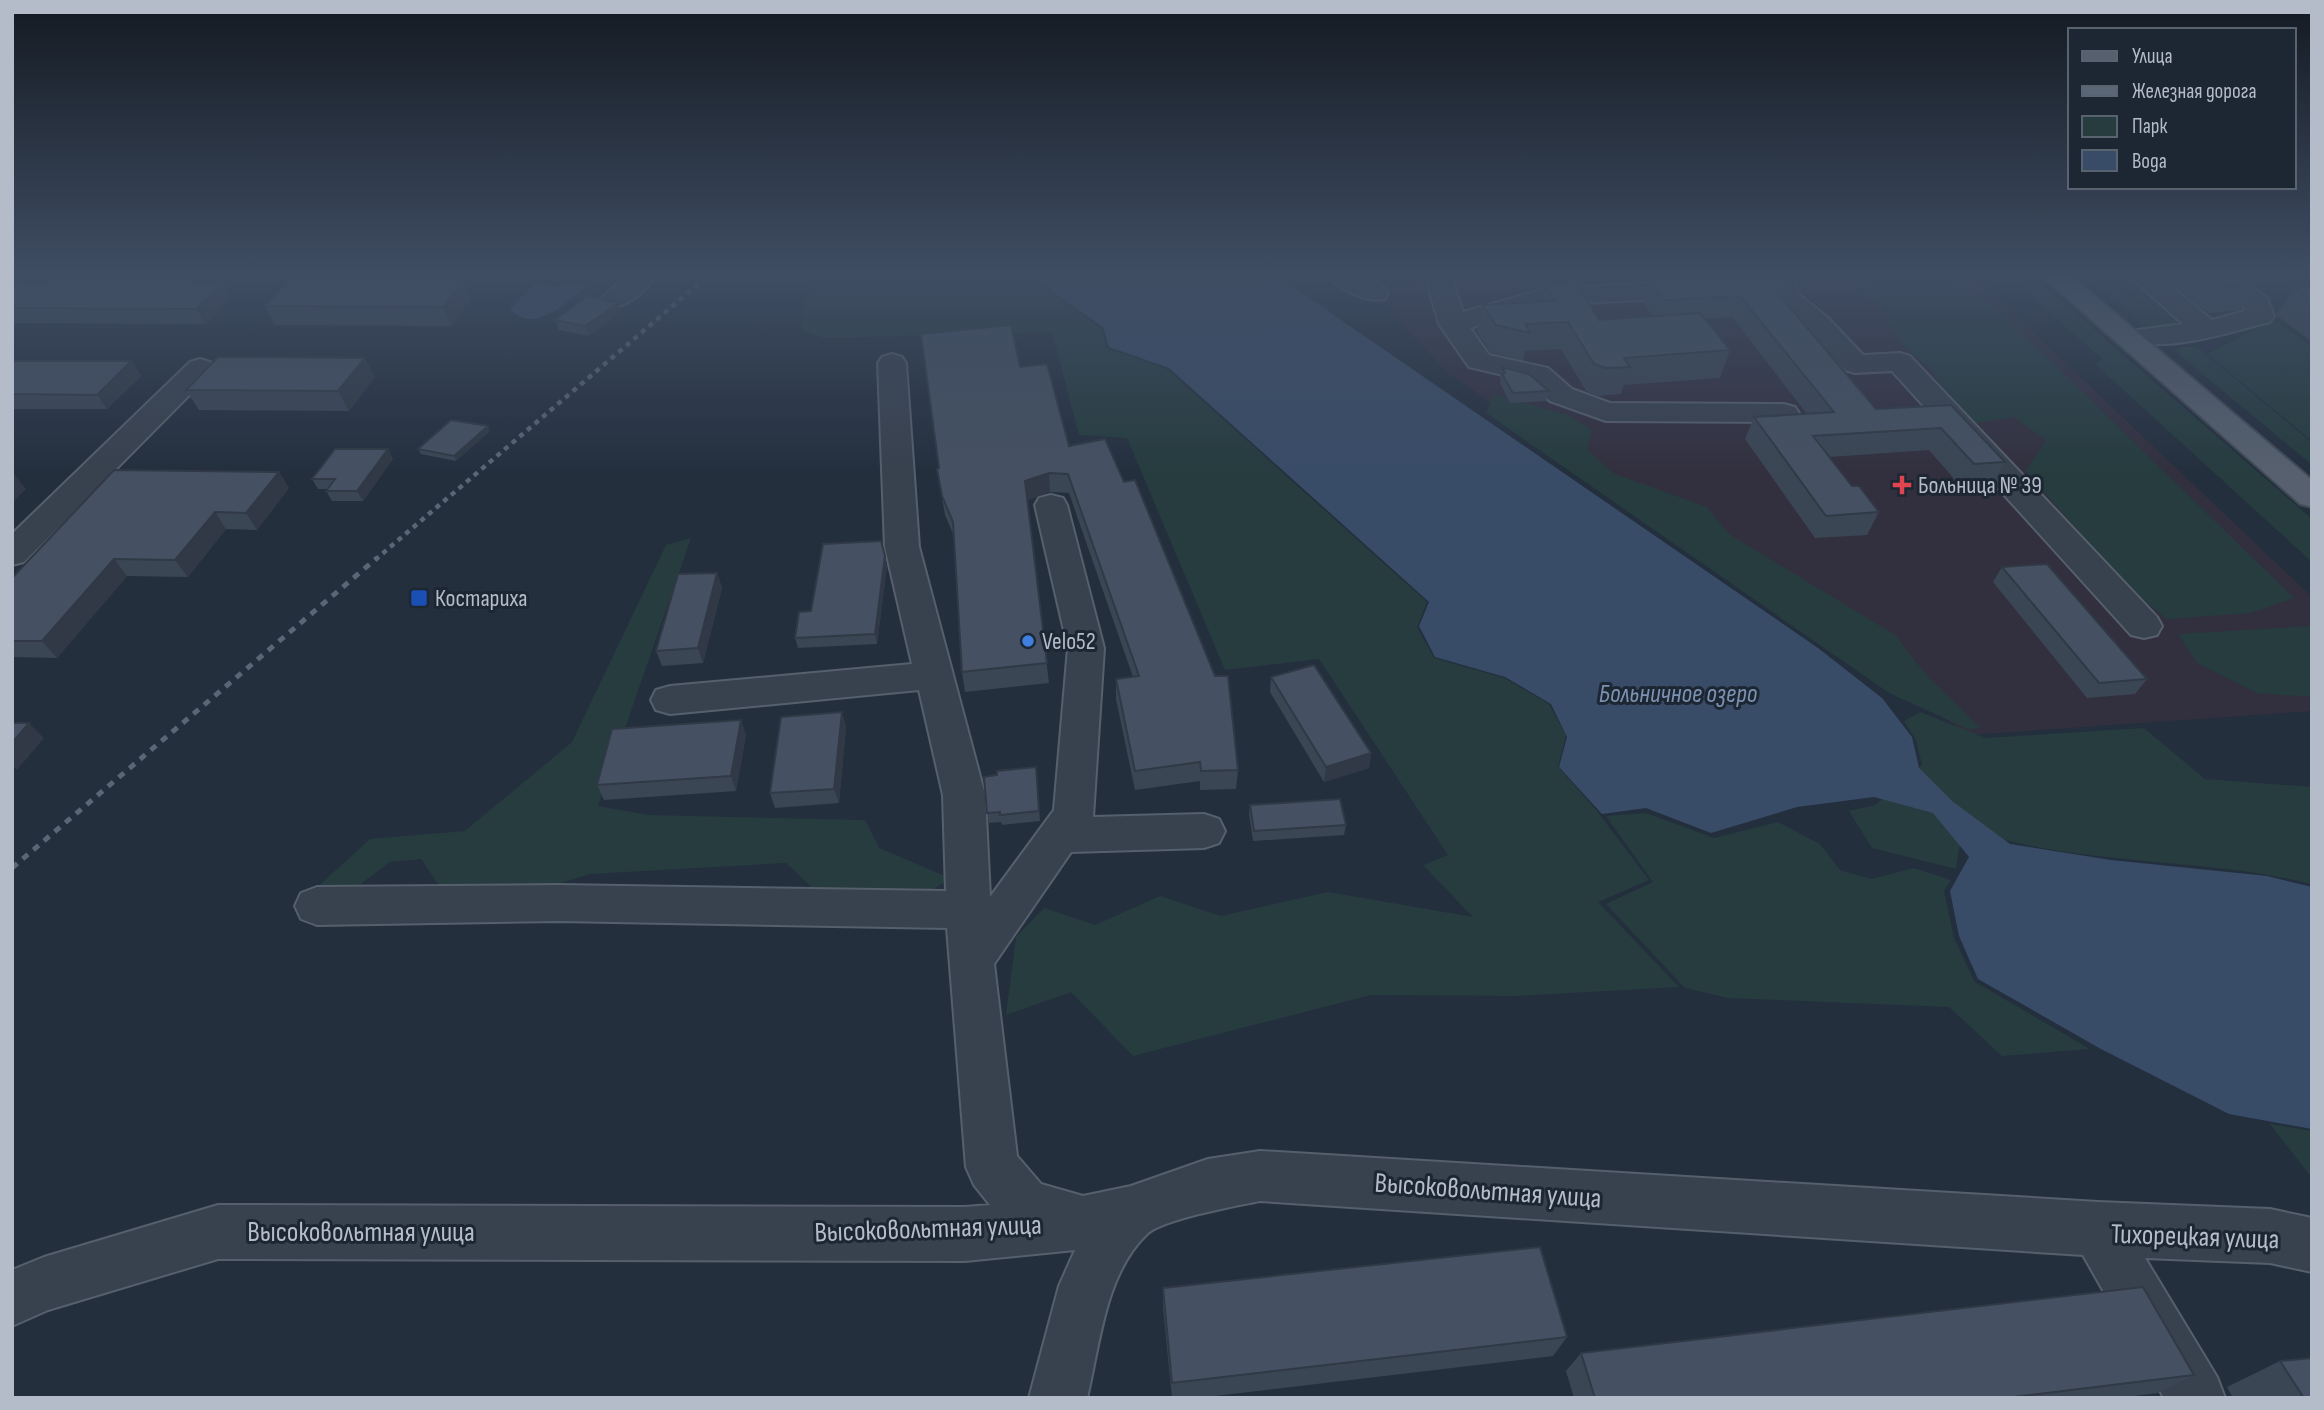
<svg xmlns="http://www.w3.org/2000/svg" width="2324" height="1410" viewBox="0 0 2324 1410" font-family="'Sofia Sans Condensed',sans-serif">
<style>
.medical{fill:#32303f}
.green{fill:#263c3f}
.water{fill:#394c67}
.lines{fill:none;stroke-linecap:round;stroke-linejoin:round}
.minor-casing{stroke:#565f6c;stroke-width:4}
.major-casing{stroke:#414a57;stroke-width:4}
.minor{fill:#38414e;fill-rule:evenodd}
.major{fill:#56606e;fill-rule:evenodd}
.rail-far1{stroke:#5a6575;stroke-width:4.5;stroke-dasharray:5 5;stroke-linecap:butt}
.rail{stroke:#5a6575;stroke-width:5;stroke-dasharray:7 7;stroke-linecap:butt}
.wall{fill:#3b4654}
.shaded-wall{fill:#303945}
.building{fill:#455162;stroke:#303945;stroke-width:2}
.health-dot{fill:#e0444e;stroke:#1d2633;stroke-width:2.5}
.transit-dot{fill:#1a4fb4;stroke:#1d2633;stroke-width:2.5}
.shop-dot{fill:#3f7fe0;stroke:#1d2633;stroke-width:2.5}
.labels{text-anchor:middle;dominant-baseline:central;stroke-width:6;stroke-linejoin:round;paint-order:stroke}
.poi-label{font-size:24px;fill:#b4bcc9;stroke:#1d2633;text-anchor:start}
.water-label{font-size:26px;font-style:italic;fill:#7c92b1;stroke:#1d2633}
.near-street-label{font-size:28px;fill:#b4bcc9;stroke:#1d2633}
</style>
<rect width="100%" height="100%" fill="#242f3e"/>
<path class="medical" d="M1428 275H1973L2312 597V711L1969 735 1448 373 1393 315 1383 291 1428 278Z"/>
<path class="green" d="M835 275H1027L1100 328 1107 348 1167 369 1427 602 1417 627 1434 658 1504 678 1549 704 1566 735 1558 767 1597 811 1649 880 1598 902 1679 987 1517 996 1371 995 1133 1056 1071 992 1006 1015 1016 937 1044 908 1095 925 1160 896 1221 916 1328 892 1473 917 1423 865 1448 855 1319 659 1225 670 1127 438 1079 435 1052 332 823 338 802 330 804 303 812 285 832 281Z
M2008 275H2031L2312 519V562L2095 364 2102 359Z
M2084 275H2105L2134 299 2150 304 2135 298 2107 275H2158L2182 294 2150 290 2182 320 2164 328 2144 326Z
M1890 276 1946 281 1992 304 2294 598 2251 613 2167 619 2126 586 2026 471 2046 440 2014 417 1975 423 1950 401 1931 369 1900 343 1880 306 1856 290Z
M2275 320 2312 347V441L2207 354Z
M2181 347H2197L2312 443V465L2175 351Z
M1494 394 1567 415 1592 430 1587 450 1615 474 1707 507 1729 534 1895 635 1928 677 1981 728 1968 729 1889 693 1486 413Z
M691 538 598 806 648 815 865 820 879 848 950 878 915 902 822 897 786 863 590 874 520 895 445 894 421 859 390 862 342 898 300 903 370 839 465 831 572 742 666 545Z
M2312 626V697L2257 693 2197 663 2178 634Z
M1920 712 1986 738 2144 728 2205 779 2312 787V884C2214 860 2111 865 2013 842 1996 838 1979 829 1963 823L1956 869 1872 848 1849 811 1875 805 1922 765 1916 740 1904 721Z
M1646 813 1714 838 1778 822 1820 844 1840 870 1871 879 1914 868 1951 880 1944 891 1954 938 1975 982 2090 1049 2002 1056 1949 1007 1728 998 1685 988 1606 904 1653 882 1606 816Z
M2270 1124 2312 1131V1178Z"/>
<path class="water" d="M1029 275H1281L1280 278 1818 648 1882 698 1912 737 1919 768 1952 801 2010 844 2111 860 2267 876 2312 887V1129L2229 1114 2101 1049 1978 979 1959 936 1950 891 1969 857 1933 813 1874 797 1797 807 1711 833 1646 808 1602 814 1559 767 1567 737 1551 704 1505 677 1435 657 1419 626 1429 602 1169 368 1109 347 1103 327Z
M576 283 586 286C568 303 532 335 510 309L534 284 558 286Z"/>
<g class="lines">
<defs>
<path id="minor" d="M628 275H657C646 291 623 312 602 307L598 301Z
M1328 275C1349 275 1375 273 1388 293L1385 299C1368 303 1338 290 1328 275Z
M1425 275H1451L1463 312 1545 289 1697 281 1706 283 1710 289 1706 295 1697 297 1547 305 1470 328 1489 355 1548 368 1572 389 1610 403 1784 404 1795 407 1799 413 1795 419 1784 422 1606 421 1550 401 1528 381 1469 367 1439 324Z
M1766 275H1792L1798 294 1827 317 1863 355 1900 353 1910 356 2157 617 2162 626 2157 635 2144 638 2131 635 1892 371 1855 373 1845 370 1807 329 1775 303Z
M2128 275H2157L2212 320 2245 311 2244 307 2207 275H2237L2267 298 2274 316 2270 322C2234 331 2173 351 2137 342L2133 336 2137 330 2183 324Z
M892 354 902 357 906 363 919 547 985 795 990 897 1054 810 1068 648 1035 505 1039 498 1051 495 1063 498 1067 505 1104 648 1093 817 1204 814 1219 819 1225 831 1219 843 1204 848 1071 852 994 964 1017 1156 1041 1184 1083 1196 1131 1186 1208 1159 1260 1151 2098 1202 2270 1209 2312 1218V1272L2270 1263 2145 1258 2217 1377 2225 1398H2164L2083 1255 1260 1201C1236 1206 1163 1219 1147 1234 1105 1274 1100 1344 1087 1398H1029L1059 1286 1075 1250 965 1261 218 1259 48 1310 12 1326V1270L44 1257 218 1205 965 1207 990 1205 974 1185 966 1167 947 928 559 921 317 925 301 919 295 906 301 893 317 887 559 885 946 891 943 795 919 690 670 714 656 710 651 700 656 690 670 686 912 664 885 547 878 363 882 357Z
M200 359 210 362 215 368 210 374 24 562 12 565V534L190 362Z"/>
<path id="major" d="M2041 275H2070L2312 480V507L2300 504Z"/>
</defs>
<use href="#minor" class="minor-casing"/>
<use href="#major" class="major-casing"/>
<use href="#minor" class="minor"/>
<use href="#major" class="major"/>
<path class="rail-far1" d="M375 560 709 275"/>
<path class="rail" d="M12 868 377 558"/>
</g>
<path class="wall" d="M227 275 219 283 231 298 205 324 12 323V281L50 282Z
M1517 275H1557L1555 282 1599 320 1653 316 1643 303 1649 281H1655L1628 282 1623 275H1776L1789 289 1784 301 1876 409 1951 405 2005 462 1992 485 1961 487 1929 450 1829 457 1852 486 1879 512 1867 535 1815 538 1745 439 1754 417 1807 414 1732 317 1705 319 1730 350 1720 378 1624 385 1621 394 1598 396 1586 391 1561 349 1525 351 1523 360 1491 353 1477 332 1483 305 1540 302 1543 288 1527 291Z
M2160 275H2248L2258 283 2240 310 2208 313Z
M463 281 471 299 452 326 275 325 265 306Z
M2312 287V342L2276 315 2295 288Z
M621 312 589 336 559 330 555 320Z
M12 361H131L141 376 107 409H12Z
M1020 367 1069 446 1238 770 1236 789 1200 790V781L1135 790 1116 699V679L1133 677 1069 493 1050 492 1027 500 1049 683 965 692 962 672 954 536 945 515 937 469 939 468Z
M1502 367 1549 391 1546 401 1510 403 1500 383 1501 379 1500 377Z
M375 377 349 411 199 410 186 390Z
M490 431 456 461 421 454 418 449Z
M388 449 393 459 363 501H332L326 491 327 489H318L312 479Z
M279 472 289 488 257 530 226 529 188 577 127 576 57 658 12 657V578Z
M887 566 877 644 798 648 795 638 811 611Z
M2002 567 2147 679 2135 694 2087 698 1993 582Z
M717 573 722 588 703 663 662 666 656 651Z
M1271 677 1371 753 1369 768 1324 782 1270 692Z
M842 712 846 727 839 803 775 808 770 793Z
M741 720 746 735 736 791 604 800 597 785Z
M1036 767 1040 821 1002 825 1001 822 989 823 987 813 997 775Z
M1250 805 1346 825 1344 835 1253 841 1249 814Z
M1163 1288 1567 1337 1553 1356 1198 1398H1172L1163 1308Z
M1581 1353 2194 1375 2158 1393 2118 1398H1574L1566 1371Z
M2280 1361 2312 1398H2233L2227 1387Z"/>
<path class="shaded-wall" d="M202 275H227L203 298 194 282Z
M1531 275H1557L1554 286 1544 284 1543 288 1527 291Z
M463 281 471 299 452 326 443 307Z
M222 283 231 298 205 324 196 309Z
M618 303 621 312 589 336 585 326Z
M365 358 375 377 349 411 338 391Z
M131 361 141 376 107 409 97 395Z
M488 426 490 431 456 461 454 456Z
M388 449 393 459 363 501 357 491Z
M279 472 289 488 257 530 246 513Z
M1049 473 1050 492 1026 501 1025 481Z
M14 474 26 489 12 503V476Z
M215 512 226 529 188 577 175 560Z
M885 556 887 566 877 644 875 634Z
M114 559 127 576 57 658 42 641Z
M717 573 722 588 703 663 698 648Z
M842 712 846 727 839 803 834 789Z
M741 720 746 735 736 791 731 776Z
M29 723 44 738 17 770 12 765V743Z
M1371 753 1369 768 1324 782 1326 767Z"/>
<path class="building" d="M58 275H202L194 282 222 283 196 309 12 308V281L50 282Z
M1717 275H1776L1789 289 1775 290 1876 409 1951 405 2005 462 1974 464 1941 428 1813 436 1852 486H1859L1879 512 1826 516 1754 417 1834 412 1740 296 1664 300 1649 281 1716 276Z
M2211 275H2248L2258 283 2226 286Z
M290 280 463 281 443 307 265 306Z
M1574 280 1599 320 1700 313 1730 350 1624 358 1630 367 1606 368 1594 364 1568 322 1525 324 1530 333 1496 325 1483 305 1555 301 1544 284Z
M2312 287V300L2295 288Z
M588 296 618 303 585 326 555 320Z
M1011 325 1020 367 1047 364 1069 446 1105 439 1124 482 1135 480 1215 676H1228L1238 770 1201 771 1200 762 1135 771 1116 679 1139 676 1068 474 1049 473 1025 481 1047 663 962 672 953 522 942 496 937 469 939 468 921 334Z
M218 357 365 358 338 391 186 390Z
M12 361H131L97 395 12 394Z
M1502 367 1529 374 1549 391 1513 393 1502 374 1505 373Z
M451 420 488 426 454 456 418 449Z
M335 449H388L357 491H326L335 479H312Z
M114 470 279 472 246 513 215 512 175 560 114 559 42 641H12V578Z
M881 541 885 556 875 634 795 638 799 612 811 611 823 544Z
M2047 564 2147 679 2099 683 2002 567Z
M717 573 698 648 656 651 678 574Z
M1314 665 1371 753 1326 767 1271 677Z
M842 712 834 789 770 793 781 717Z
M741 720 731 776 597 785 612 729Z
M12 723H29L12 743Z
M1036 767 1039 811 1000 815V812L987 813 984 777 997 775V771Z
M1340 799 1346 825 1254 831 1250 805Z
M1540 1247 1567 1337 1172 1383 1163 1288Z
M2143 1287 2194 1375 2005 1398H1595L1581 1353Z
M2312 1358V1398H2304L2280 1361Z"/>
<linearGradient id="sky" x2="0" y2="1"><stop stop-color="#141a22"/><stop offset="0.58" stop-color="#3f4d63"/><stop offset="1" stop-color="#3f4d63" stop-opacity="0"/></linearGradient>
<rect width="2324" height="472" fill="url(#sky)"/>
<path class="health-dot" d="M1898.5 474.5h7v7h7v7h-7v7h-7v-7h-7v-7h7z"/>
<rect class="transit-dot" x="410" y="589" width="18" height="18" rx="3.5"/>
<circle class="shop-dot" cx="1028" cy="641" r="7"/>
<g class="labels">
<g class="poi-label">
<text x="1918" y="485">Больница № 39</text>
<text x="435" y="598">Костариха</text>
<text x="1042" y="641">Velo52</text>
</g>
<g class="water-label">
<text x="1678" y="694">Больничное озеро</text>
</g>
<g class="near-street-label">
<text transform="translate(1488 1191) rotate(4)">Высоковольтная улица</text>
<text transform="translate(928 1229) rotate(-2)">Высоковольтная улица</text>
<text x="361" y="1232">Высоковольтная улица</text>
<text transform="translate(2195 1237) rotate(2)">Тихорецкая улица</text>
</g>
</g>
<rect width="2324" height="1410" fill="none" stroke="#b4bcc9" stroke-width="28"/>
<rect x="2068" y="28" width="228" height="161" fill="#1d2633" stroke="#59626f" stroke-width="2"/>
<rect x="2082" y="51" width="35" height="10" fill="#56606e" stroke="#59626f" stroke-width="2"/>
<text x="2132" y="63" font-size="21" fill="#b4bcc9">Улица</text>
<rect x="2082" y="86" width="35" height="10" fill="#5a6575" stroke="#59626f" stroke-width="2"/>
<text x="2132" y="98" font-size="21" fill="#b4bcc9">Железная дорога</text>
<rect x="2082" y="116" width="35" height="21" fill="#263c3f" stroke="#59626f" stroke-width="2"/>
<text x="2132" y="133" font-size="21" fill="#b4bcc9">Парк</text>
<rect x="2082" y="150" width="35" height="21" fill="#394c67" stroke="#59626f" stroke-width="2"/>
<text x="2132" y="168" font-size="21" fill="#b4bcc9">Вода</text>
</svg>
